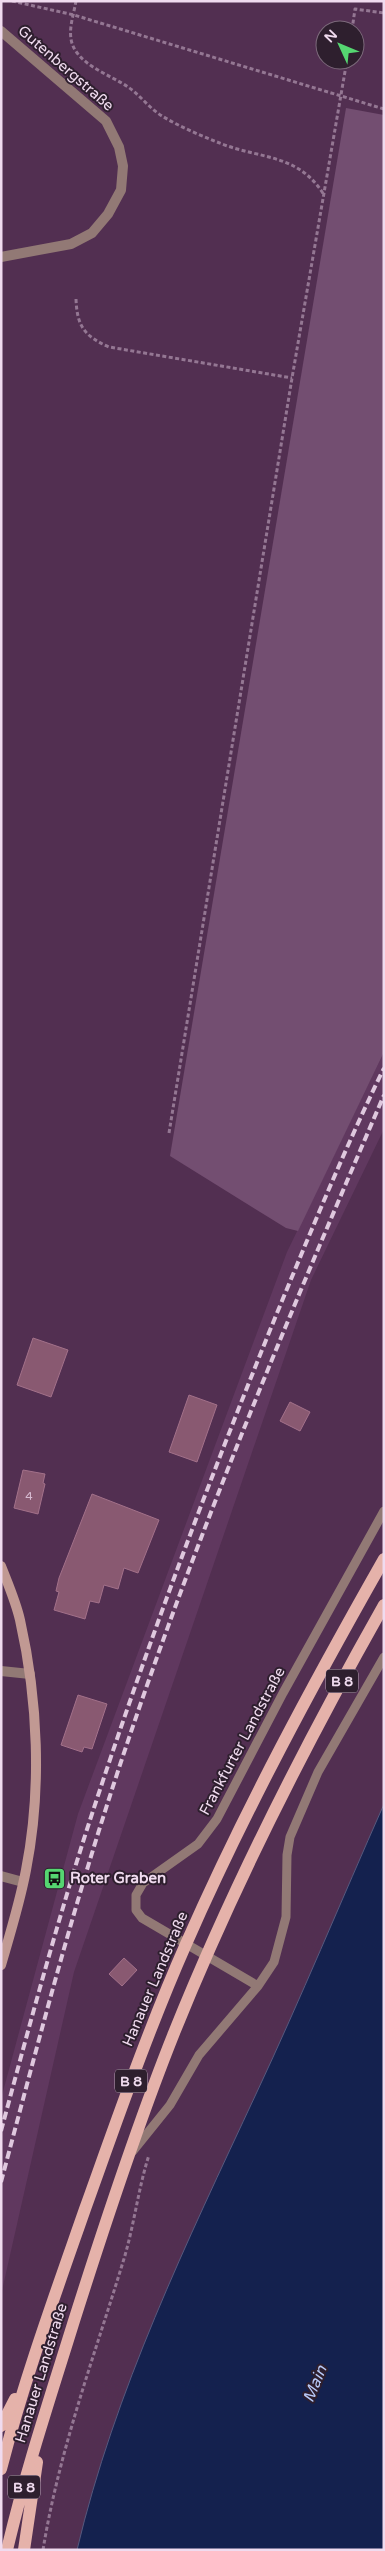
<svg xmlns="http://www.w3.org/2000/svg" width="385" height="2551" viewBox="0 0 385 2551" font-family="'Varela Round',sans-serif">
<style>
.built{fill:#60385f}
.green{fill:#734e71}
.water{fill:#14214e;stroke:#56597e}
.building{fill:#895971;stroke:#a3718a}
.lines{fill:none;stroke-linecap:round;stroke-linejoin:round}
.path{stroke:#947793;stroke-width:3;stroke-dasharray:4 2.5;stroke-linecap:butt}
.lane{stroke:#927975;stroke-width:9}
.street{stroke:#927975;stroke-width:10}
.secondary{stroke:#c19993;stroke-width:10}
.primary{stroke:#e5b2aa;stroke-width:12}
.rail{stroke:#dfc8de;stroke-width:4;stroke-dasharray:8 4;stroke-linecap:butt}
.labels{text-anchor:middle;dominant-baseline:central;stroke-width:4;stroke-linejoin:round;paint-order:stroke}
.number-label{font-size:12px;fill:#d6bad0}
.shield{fill:#2e1f2e;stroke:#b6a3b5;stroke-width:1}
.shield-label{font-size:14px;font-weight:bold;fill:#f0dbef}
.street-label{font-size:15px;fill:#f0dbef;stroke:#2e1f2e}
.poi-label{font-size:15px;font-weight:bold;fill:#f0dbef;stroke:#2e1f2e;text-anchor:start}
.water-label{font-size:16px;font-style:italic;fill:#b8caf9;stroke:#2e1f2e}
</style>
<rect width="100%" height="100%" fill="#522f51"/>
<path class="built" d="M384 1052V1129L311 1280 74 1972 1 2295V2099L78 1814 287 1252Z"/>
<path class="green" d="M346 108 384 115V1052L298 1231 286 1228 170 1156Z"/>
<path class="water" d="M384 1804V2550H77C115 2390 187 2242 256 2094 301 1998 341 1901 384 1804Z"/>
<path class="building" d="M33 1338 68 1350 51 1397 17 1385Z
M189 1395 217 1405 197 1462 169 1452Z
M290 1402 310 1412 300 1431 280 1421Z
M23 1470 45 1474 43 1483 45 1484 38 1514 14 1508Z
M92 1494 159 1520 138 1573 124 1568 118 1589 104 1585 99 1603 90 1601 85 1619 54 1610 59 1592 56 1591 59 1578Z
M78 1695 107 1704 92 1749 84 1747 82 1752 61 1745Z
M124 1958 137 1970 122 1986 109 1974Z"/>
<g class="lines">
<path class="path" d="M12 1 74 15 384 109
M76 1C74 13 69 27 71 39 75 64 109 74 128 87 140 95 149 108 162 116 180 127 202 136 222 144 261 159 299 154 324 195
M352 30 355 9 384 13
M76 299C77 326 84 336 109 347L292 378
M169 1133 292 378 347 60
M43 2550C59 2451 94 2357 123 2262 134 2227 138 2189 149 2155"/>
<path class="lane" d="M258 1986 142 1918 136 1910V1895L143 1883 198 1844 217 1819 283 1693 384 1511
M133 2151 170 2105 199 2055 258 1986 274 1962 286 1917 287 1855 290 1837 318 1772 384 1657"/>
<path class="street" d="M1 31 106 121 119 147 123 166 121 190 108 214 92 233 71 244 1 257
M1 1671 30 1674
M1 1876 23 1882"/>
<path class="secondary" d="M1 1566C8 1584 16 1602 20 1620 38 1700 42 1789 26 1870 20 1902 10 1934 1 1965"/>
<path class="primary" d="M1 2426 15 2399
M1 2469C24 2380 55 2295 85 2209 117 2120 148 2030 186 1944 244 1812 313 1684 384 1559
M7 2550C25 2473 50 2398 73 2324 104 2226 136 2128 174 2033 233 1886 306 1743 384 1605
M24 2550 37 2462"/>
<path class="rail" d="M1 2131C29 2027 57 1922 90 1820 146 1648 209 1480 277 1313 311 1231 345 1148 384 1068
M1 2182C33 2062 64 1942 101 1824 179 1575 281 1334 384 1095"/>
</g>
<defs>
<symbol id="bus-square" viewBox="-11 -11 22 22"><rect x="-9" y="-9" width="18" height="18" rx="4" fill="#55d671" stroke="#2e1f2e"/><path d="M-5-6H5V4H4V6H2V4H-2V6H-4V4H-5ZM-3.5-4V0h7V-4ZM-3.5 1.2v1.5H-2V1.2ZM2 1.2v1.5H3.5V1.2Z" fill="#111"/></symbol>
</defs>
<g fill-rule="evenodd">
<use href="#bus-square" x="42" y="1866" width="25" height="25"/>
</g>
<g class="labels">
<g class="number-label">
<text x="29" y="1496">4</text>
</g>
<g class="shield">
<rect x="326" y="1669.5" width="32" height="23" rx="4"/>
<rect x="115" y="2069.5" width="32" height="23" rx="4"/>
<rect x="8" y="2475.5" width="32" height="23" rx="4"/>
</g>
<g class="shield-label">
<text x="342" y="1681">B 8</text>
<text x="131" y="2081">B 8</text>
<text x="24" y="2487">B 8</text>
</g>
<g class="street-label">
<text transform="translate(66 68) rotate(41)">Gutenbergstraße</text>
<text transform="translate(242 1741) rotate(-62)">Frankfurter Landstraße</text>
<text transform="translate(155 1979) rotate(-67)">Hanauer Landstraße</text>
<text transform="translate(41 2373) rotate(-73)">Hanauer Landstraße</text>
</g>
<g class="poi-label">
<text x="70" y="1878">Roter Graben</text>
</g>
<g class="water-label">
<text transform="translate(315 2384) rotate(-68)">Main</text>
</g>
</g>
<rect width="385" height="2551" fill="none" stroke="#f0dbef" stroke-width="5"/>
<g transform="translate(340 45) rotate(314)"><circle r="24" fill="#2e1f2e" stroke="#7c6a7b"/>
<path d="M0-4L9 19L0 12L-9 19Z" fill="#55d671"/>
<text y="-8" font-size="14" font-weight="bold" text-anchor="middle" fill="#f0dbef">N</text>
</g>
</svg>
